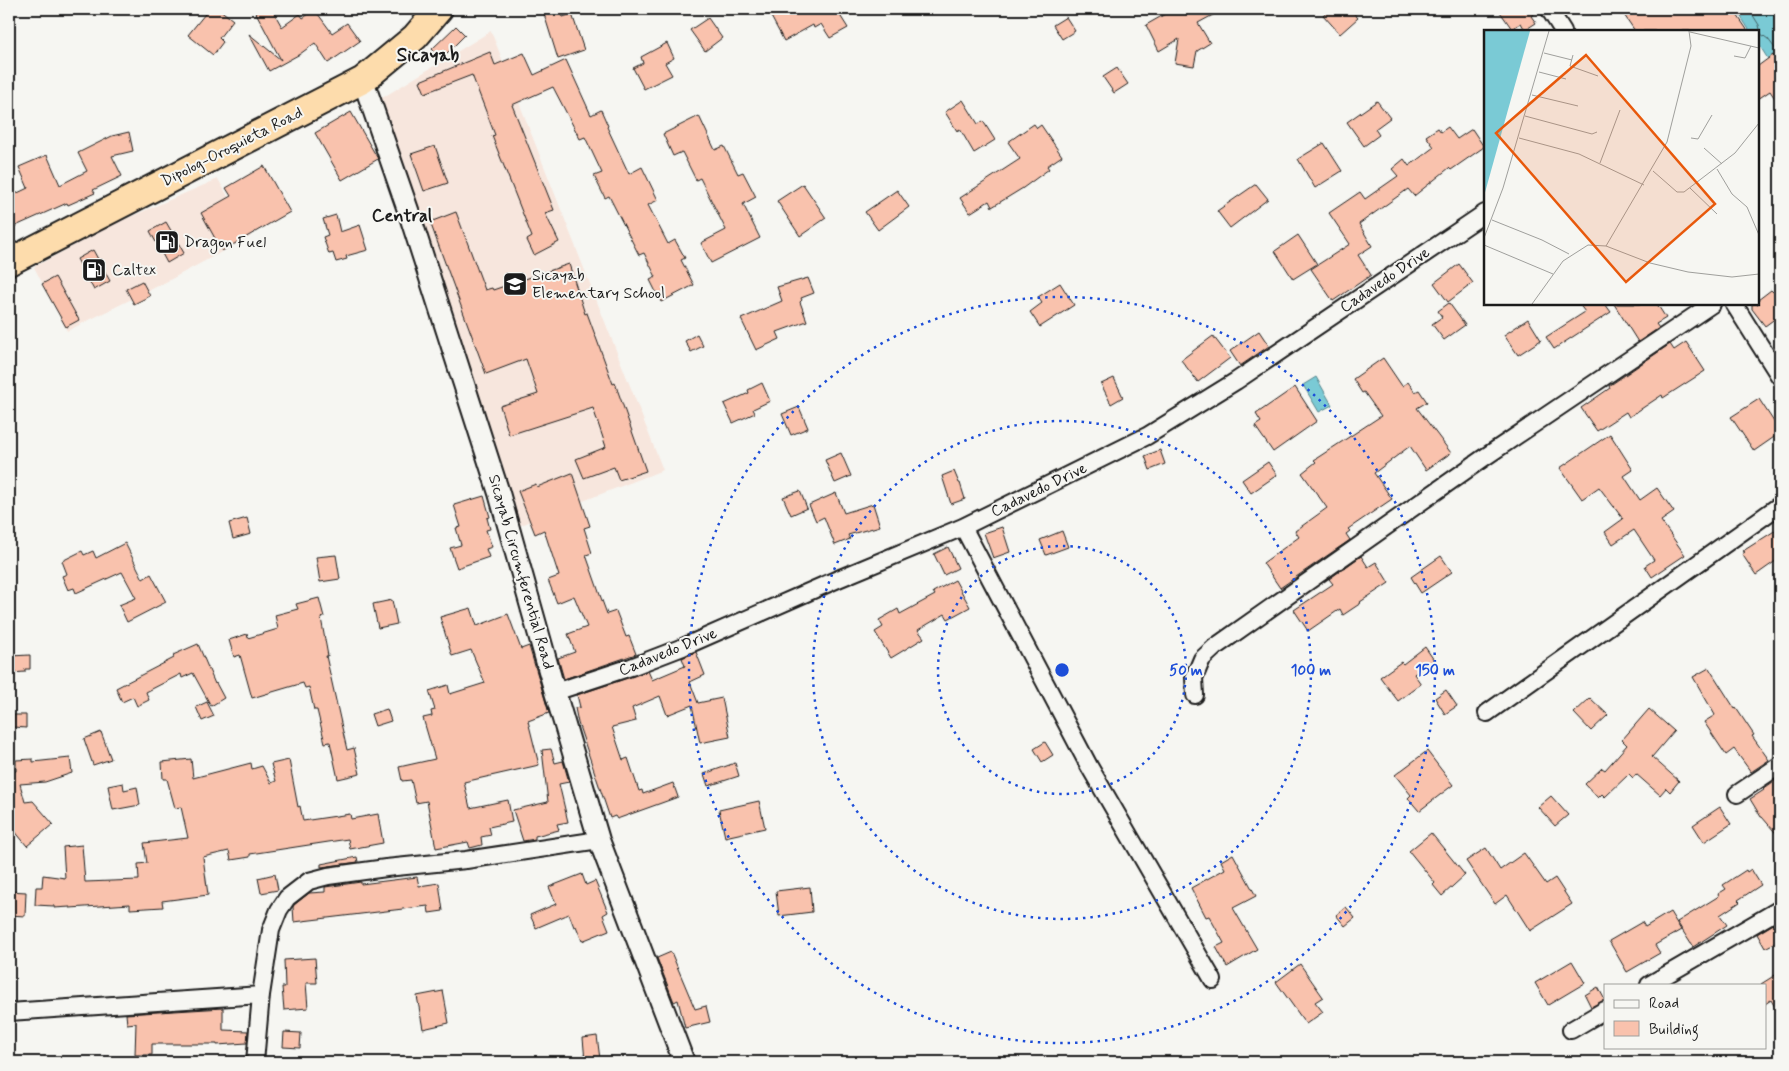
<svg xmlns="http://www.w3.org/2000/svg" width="1789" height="1071" viewBox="0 0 1789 1071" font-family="Mynerve,sans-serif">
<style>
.built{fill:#f7e6dd}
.water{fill:#7acad5;stroke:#54848b}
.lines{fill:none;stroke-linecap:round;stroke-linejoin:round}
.shore{stroke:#426266;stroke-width:1}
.building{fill:#f9c2ad;stroke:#1c1c1c}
.minor-casing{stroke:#1c1c1c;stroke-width:20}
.tertiary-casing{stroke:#1c1c1c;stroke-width:24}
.trunk-casing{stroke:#1c1c1c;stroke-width:30}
.minor{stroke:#f6f6f2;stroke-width:16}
.tertiary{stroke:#f6f6f2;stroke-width:20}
.trunk{stroke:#fddcac;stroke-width:26}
.ring{fill:none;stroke:#1d4ed8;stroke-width:2.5;stroke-dasharray:2.5 5}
.labels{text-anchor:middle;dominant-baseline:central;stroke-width:4;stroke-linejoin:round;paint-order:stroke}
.street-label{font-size:16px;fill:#1c1c1c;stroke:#f6f6f2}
.poi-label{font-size:16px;fill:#1c1c1c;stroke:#f6f6f2;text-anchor:start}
.neighbourhood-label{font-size:18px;font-weight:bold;fill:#1c1c1c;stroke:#f6f6f2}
.quarter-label{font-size:19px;font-weight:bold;fill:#1c1c1c;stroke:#f6f6f2}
.inset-road{fill:none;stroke:#9f9f9c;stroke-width:1}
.view{fill:#e8590c;fill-opacity:0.15;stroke:#e8590c;stroke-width:2.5}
.inset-edge{fill:none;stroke:#1c1c1c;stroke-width:2.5}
.centre{fill:#1d4ed8;stroke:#f6f6f2;stroke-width:2.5}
.ring-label{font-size:15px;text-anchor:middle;font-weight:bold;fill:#1d4ed8;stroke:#f6f6f2;stroke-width:4;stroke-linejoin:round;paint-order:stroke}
</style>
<rect width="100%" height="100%" fill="#f6f6f2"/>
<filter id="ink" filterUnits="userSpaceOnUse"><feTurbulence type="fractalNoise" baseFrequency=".02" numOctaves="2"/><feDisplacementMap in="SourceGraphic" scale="10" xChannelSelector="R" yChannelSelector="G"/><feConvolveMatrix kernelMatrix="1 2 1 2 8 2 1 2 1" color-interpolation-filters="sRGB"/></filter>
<g filter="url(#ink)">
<path class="built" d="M491 31 663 470 516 527 382 98Z
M218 179 251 236 164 283 67 331 34 267 114 224Z"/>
<path class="water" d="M1736 9H1780V72L1768 59 1758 43V31H1750Z
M1316 377 1332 405 1319 412 1303 385Z"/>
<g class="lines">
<path class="shore" d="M1749 9 1759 25 1761 34 1768 39 1780 55"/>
</g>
<path class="building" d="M209 9H219L233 20 219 38 223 42 213 55 188 35Z
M254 9H272L282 27 300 14 303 18 315 10 332 33 347 23 360 41 328 63 315 43 300 54 269 71 249 34 281 60Z
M560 9 563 17 572 14 584 50 558 59 544 14Z
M767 9H836L848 28 830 38 821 24 814 28 813 25 784 41Z
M1174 9H1224L1198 23 1210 43 1197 51 1194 66 1175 63 1179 39 1159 51 1146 25Z
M1330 9H1350L1358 18 1340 34 1323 15Z
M1498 9H1539V10L1531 16 1536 23 1525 30 1521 23 1512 29Z
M1620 9H1733L1748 31H1635Z
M1066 17 1075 31 1062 39 1053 25Z
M708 18 722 38 705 51 690 30Z
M456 26 465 35 441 59 432 49Z
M667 43 674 58 665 63 672 75 644 89 633 68 643 63 641 57Z
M490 52 495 65 524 53 534 75 566 60 591 115 601 110 608 126 607 127 629 174 642 167 658 200 648 205 668 244 675 240 685 258 681 260 694 285 661 302 650 280 656 277 644 253 639 255 609 196 605 198 594 176 602 173 585 137 580 139 553 87 512 105 554 210 545 213 559 242 534 255 527 240 532 237 492 136 495 135 472 75 425 93 420 81Z
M1773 55 1780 66V106L1770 91 1758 99V66Z
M1117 68 1128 84 1114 93 1103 77Z
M963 100 978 124 983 121 995 140 974 153 960 129 957 131 945 112Z
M1377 101 1390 118 1375 129 1379 135 1364 146 1347 122Z
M351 112 378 159 342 180 315 133Z
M699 116 715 150 724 146 738 174 743 172 756 197 743 204 760 238 711 263 701 243 726 230 700 178 696 180 682 152 673 156 663 134Z
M1034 124 1037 128 1041 125 1062 156 1047 166 1049 169 1023 188 992 207 989 201 970 213 960 198 1020 159 1008 142Z
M1448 127 1457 139 1472 129 1484 147 1451 170 1449 168 1414 196 1408 189 1359 224 1372 246 1358 255 1371 275 1333 301 1311 269 1350 244 1329 213 1360 192 1365 199 1398 176 1392 169 1404 159 1409 166 1434 147 1426 136 1438 128 1441 132Z
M129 132 133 151 112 156 122 176 93 190 95 193 68 205 67 203 9 229V197L28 188 19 167 47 155 60 185 87 171 78 153 112 136Z
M1324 143 1342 171 1315 188 1298 159Z
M435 146 448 183 424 191 411 154Z
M264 166 290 212 222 251 201 213 231 196 226 188Z
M803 184 826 218 800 236 777 201Z
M1256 184 1268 199 1230 228 1217 211Z
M897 190 909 207 878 230 865 212Z
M456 212 485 290 492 288 493 290 569 264 585 314 587 313 613 384 615 383 646 471 619 480 614 467 584 478 576 459 606 447 593 408 509 435 500 406 538 394 526 359 486 374 430 222Z
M336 215 340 232 360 225 368 250 346 256 347 259 336 262 333 253 329 254 323 237 328 235 323 219Z
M166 222 184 253 167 263 150 231Z
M1298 235 1317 264 1293 279 1275 251Z
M93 250 110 281 94 290 77 259Z
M1459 264 1473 283 1448 302 1434 283Z
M55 277 79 320 66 327 42 284Z
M808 278 814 293 801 298 802 300 800 302 807 321 777 332 780 339 756 350 741 319 782 301 777 287Z
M142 281 150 296 134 304 126 289Z
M1060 283 1074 305 1040 327 1030 312 1042 303 1038 297Z
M1780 286V315L1765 326 1752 309V304H1758V300L1771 290 1773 292Z
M1449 303 1465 325 1444 340 1432 324 1442 317 1438 311Z
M1579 304H1605L1611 312 1554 349 1546 337 1585 312Z
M1614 304H1657L1666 318 1656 324 1659 328 1638 342Z
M1528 319 1541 340 1518 355 1504 335Z
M1259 331 1269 346 1240 366 1230 351Z
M697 334 703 346 691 352 685 341Z
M1213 336 1230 358 1198 382 1181 360Z
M1686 342 1705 371 1663 398 1662 395 1629 417 1626 412 1597 431 1581 408 1610 388 1609 386 1670 344 1674 350Z
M1383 358 1402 386 1408 382 1415 392 1419 390 1427 402 1417 408 1451 453 1426 470 1410 446 1374 473 1392 499 1348 529 1350 531 1346 534 1350 540 1280 588 1263 563 1299 537 1295 531 1327 508 1302 473 1316 462 1314 460 1381 416 1364 392 1362 393 1353 379Z
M1114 378 1123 397 1111 404 1101 384Z
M762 383 770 401 753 409 755 413 733 423 724 404 749 393 748 390Z
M1295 387 1317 421 1273 452 1255 426 1261 422 1256 414Z
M1759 399 1780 431V433L1754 451 1731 417Z
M799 407 808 428 791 435 782 414Z
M1610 434 1633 470 1624 476 1640 500 1657 488 1674 512 1661 521 1685 555 1652 577 1645 566 1654 560 1634 530 1613 544 1605 532 1623 519 1599 487 1582 499 1560 468Z
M1160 450 1165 464 1150 470 1145 456Z
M841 453 851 476 835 483 825 460Z
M1268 462 1277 475 1251 493 1242 480Z
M954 471 959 483H960L965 499 951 504 942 476Z
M572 473 590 526 584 528 592 553 586 555 600 595 607 614 616 611 626 637 629 636 636 654 564 679 558 658 575 652 568 634 587 627 574 596 557 603 548 580 559 576 544 530 535 534 518 491 536 484 537 487Z
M800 491 807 508 791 515 783 497Z
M836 493 844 513 873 504 880 526 848 535 850 539 835 545 824 517 816 521 809 505Z
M484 496 490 517 487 518 490 529 486 530 492 547 486 549 489 557 457 568 450 548 461 545 456 528 461 527 454 505Z
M247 518 251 534 233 539 229 523Z
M1002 527 1010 552 993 558 984 533Z
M1776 530 1780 537V558L1756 575 1742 554 1745 552 1743 551Z
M1062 531 1068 547 1046 555 1040 540Z
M125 543 143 579 151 574 166 602 127 622 119 605 136 598 122 572 76 593 74 588 68 590 62 576 67 574 62 561 82 551 84 555 93 551 96 558Z
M948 547 958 568 944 575 934 554Z
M336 555 340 579 320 582 316 557Z
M1361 556 1368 567 1376 562 1389 583 1360 602 1361 603 1343 615 1340 609 1308 631 1294 610 1333 584 1329 579Z
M1441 556 1452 572 1421 593 1411 577Z
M955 580 970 607 948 619 945 614 918 630 924 638 891 658 875 632 883 627 879 620 898 609 900 614 935 595 933 592Z
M319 598 324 617 321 618 328 656H326L347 750 354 748 360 774 338 779 330 742 325 743 317 710H314L309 687 305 688 303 683 252 698 240 655 234 657 229 640 247 634 248 638 278 629 275 615 298 609 296 604Z
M392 600 397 624 378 628 373 604Z
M471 608 477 626 508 614 521 649 529 646 549 713 528 721 539 765 464 782 470 808 508 800 512 822 489 827 491 835 481 837 482 845 470 848 468 842 436 848 427 801 416 803 411 780 402 781 399 767 435 759 423 718 432 716 431 711 435 710 429 691 448 685 450 694 485 683 471 650 452 656 440 617Z
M198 644 215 684 216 683 224 698 211 706 193 673 182 678 181 674 146 692 149 700 137 706 133 697 122 702 116 688 174 658 173 655Z
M1425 647 1434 660 1414 674 1421 684 1398 701 1380 677 1401 662 1403 664Z
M696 652 705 675 690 682 698 703 722 698 730 737 700 743 692 705 667 715 660 696 632 708 636 721 612 727 623 760 628 758 639 791 642 790 643 794 673 783 678 797 617 819 615 816 610 818 578 723 575 708 580 707 577 695 648 671 652 680 685 666 682 658Z
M30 655V669H25V672L11 673 10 656Z
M1709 668 1735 709 1736 708 1754 735 1752 736 1769 760 1751 772 1734 749 1726 755 1704 722 1715 715 1693 677Z
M1446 690 1457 706 1445 714 1435 698Z
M1590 698 1608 715 1591 731 1574 713Z
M207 702 214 716 202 721 196 707Z
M387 709 391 721 375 726 371 714Z
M1649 709 1674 731 1652 757 1679 781 1670 792 1666 788 1660 795 1636 774 1633 778 1629 774 1605 797 1602 794 1598 798 1585 784 1602 768 1605 770 1627 745 1622 740Z
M14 715H26V728L13 727Z
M101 732 111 759 93 765 84 739Z
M1045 742 1053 755 1042 762 1034 749Z
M551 749 555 763 563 761 569 782 559 784 568 822 557 824 559 830 535 836V839L523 841 513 810 548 802 542 750Z
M1427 751 1453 785 1419 811 1408 798 1411 795 1395 775Z
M70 758 72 773 45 782 20 784 25 802 33 801 53 824 27 846 9 824V808H12L10 772 16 771V760L33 759V762Z
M191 759 193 778 251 763 252 769 262 766 271 783 276 781 271 764 289 760 298 807 300 806 303 821 350 814 351 819 378 814 383 843 350 849 348 839 250 854V857L231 860 229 851 203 857 208 895 162 901 163 907 130 909V904L70 908V907L54 908V906L35 905 36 887H42L43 875 65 878 63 847 82 845 85 882 139 880 138 864 147 863 144 843 188 838 181 807 175 808 167 779H163L162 762Z
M735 763 739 776 708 786 704 774Z
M1780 777V838L1762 817H1761L1750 799 1764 790 1763 789Z
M123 783 124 790 137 787 140 805 113 810 108 786Z
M1551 796 1568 815 1555 826 1538 807Z
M759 801 765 828 725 837 719 810Z
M1720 807 1731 824 1704 842 1693 825Z
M1431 833 1465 875 1442 896 1433 885 1435 883 1409 851Z
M1486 848 1500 870 1524 853 1546 884 1555 878 1572 904 1530 931 1507 895 1495 904 1466 861Z
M1233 854 1256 896 1233 908 1257 949 1227 967 1216 947 1224 943 1209 916 1206 917 1191 888 1225 869 1221 861Z
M357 857 358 862 321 867V864Z
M1751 869 1761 885 1738 900 1740 902 1720 915 1727 925 1693 947 1677 922 1719 896 1718 894 1726 889 1723 885 1746 870 1747 872Z
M275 874 278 890 261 893 258 878Z
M582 874 586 885 595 881 608 912 603 915 609 930 582 941 576 926 574 927 569 914 536 928 530 915 556 904 549 887Z
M417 877 419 886 439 883 443 911 429 913 428 906 294 922 293 907 294 905 309 893 325 892V887L361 882V884Z
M810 887 812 912 779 916 776 891Z
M9 891 26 892 25 916 9 915Z
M1346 907 1355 918 1345 926 1336 915Z
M1670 912 1681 930 1655 945 1660 953 1627 972 1609 941 1642 922 1645 927Z
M1780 920V940L1765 948 1757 934Z
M671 952 695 1009 706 1006 710 1022 685 1028 678 1000 674 1002 657 958Z
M315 958 317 983H306L308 1008 284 1010 282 987H285L284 960Z
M1572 961 1585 983 1548 1005 1535 983Z
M1300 964 1323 997 1315 1002 1323 1012 1306 1024 1276 982Z
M1780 972V1016L1771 1000 1765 1004V985L1761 984Z
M1598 987 1605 1000 1591 1007 1585 995Z
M443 991 449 1023 423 1029 417 996Z
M223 1008V1030L248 1031 247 1043 217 1045V1044H152V1055H135L136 1023 127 1024 126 1014Z
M284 1032 301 1033 300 1048 283 1047Z
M597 1036 600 1059 585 1061 583 1038Z"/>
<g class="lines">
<defs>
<path id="minor" d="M1549 9 1563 31
M1734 304 1780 377
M963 527 1089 766 1213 980
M555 692 631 667 683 647 838 579 963 527 1147 436 1236 381 1485 213
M1195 695 1194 678 1202 659 1215 647 1482 459 1712 304
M1487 713 1780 505
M1737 794 1780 765
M1649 985 1780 909
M9 1012 261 995
M1571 1030 1605 1010
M255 1062 261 995 271 930 279 910 287 898 309 881 328 876 386 868 466 860 599 840"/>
<path id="tertiary" d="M363 80 409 213 499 493 555 692 599 840 684 1062"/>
<path id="trunk" d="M9 262 363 80 415 37 439 9"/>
</defs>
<use href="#minor" class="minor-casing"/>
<use href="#tertiary" class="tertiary-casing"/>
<use href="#trunk" class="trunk-casing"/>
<use href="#minor" class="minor"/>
<use href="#tertiary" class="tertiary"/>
<use href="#trunk" class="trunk"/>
</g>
</g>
<g class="ring">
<circle cx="1062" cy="670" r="124"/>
<circle cx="1062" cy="670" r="249"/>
<circle cx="1062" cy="670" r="373"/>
</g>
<defs>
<symbol id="fuel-square" viewBox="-11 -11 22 22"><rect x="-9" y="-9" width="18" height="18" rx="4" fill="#1c1c1c" stroke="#f6f6f2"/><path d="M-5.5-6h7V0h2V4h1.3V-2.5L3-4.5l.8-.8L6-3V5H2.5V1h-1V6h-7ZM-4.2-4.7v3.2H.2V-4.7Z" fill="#fff"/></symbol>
<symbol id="school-square" viewBox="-11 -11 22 22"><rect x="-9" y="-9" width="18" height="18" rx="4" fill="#1c1c1c" stroke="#f6f6f2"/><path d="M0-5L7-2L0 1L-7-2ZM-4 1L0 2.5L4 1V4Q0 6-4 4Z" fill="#fff"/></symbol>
</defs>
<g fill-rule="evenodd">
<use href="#fuel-square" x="153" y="228" width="28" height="28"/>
<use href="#fuel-square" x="80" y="256" width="28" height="28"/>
<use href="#school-square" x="501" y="270" width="28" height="28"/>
</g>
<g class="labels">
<g class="street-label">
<text transform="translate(232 147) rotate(-27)">Dipolog-Oroquieta Road</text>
<text transform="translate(1385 280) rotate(-34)">Cadavedo Drive</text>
<text transform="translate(1039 490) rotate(-26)">Cadavedo Drive</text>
<text transform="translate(521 572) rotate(74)">Sicayab Circumferential Road</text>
<text transform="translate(668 652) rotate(-22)">Cadavedo Drive</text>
</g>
<g class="poi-label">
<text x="184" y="242">Dragon Fuel</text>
<text x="112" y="270">Caltex</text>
<text x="532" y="275">Sicayab<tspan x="532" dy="18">Elementary School</tspan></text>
</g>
<g class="neighbourhood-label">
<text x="402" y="216">Central</text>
</g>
<g class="quarter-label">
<text x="428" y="55">Sicayab</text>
</g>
</g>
<g transform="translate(1484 30)">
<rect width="275" height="275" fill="#f6f6f2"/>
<path d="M0 1H46L0 166Z" fill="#7acad5"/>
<path class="inset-road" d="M206 2 275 18M60 23 88 30M89 25 86 36 114 46M250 26 261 28 267 16M55 42 82 49M48 65 94 76M41 86 108 104 113 102M35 108 95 124 160 155M207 108 214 109 228 85M220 118 238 134M116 133 136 80M233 139 248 164 263 177 275 205M169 141 193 162H200L251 123 275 93M206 158 233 184M8 190 58 210 85 224M0 208 19 158 65 1M0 215 69 244M122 216 183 112 207 16 205 1M48 274 79 231 104 215 122 216 166 233 204 242 248 247 275 244"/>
<path class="view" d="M102 25 231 174 142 252 12 103Z"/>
<rect width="275" height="275" class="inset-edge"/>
</g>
<circle cx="1062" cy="670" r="8" class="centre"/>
<g class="ring-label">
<text x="1186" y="675">50 m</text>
<text x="1311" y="675">100 m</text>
<text x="1435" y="675">150 m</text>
</g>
<rect width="1789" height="1071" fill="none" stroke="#f6f6f2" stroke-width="30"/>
<rect x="15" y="15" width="1759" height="1041" fill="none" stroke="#1c1c1c" stroke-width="2" filter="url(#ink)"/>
<rect x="1604" y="984" width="162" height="65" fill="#f6f6f2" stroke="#9f9f9c"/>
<rect x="1614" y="1000" width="25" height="8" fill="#f6f6f2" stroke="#9f9f9c"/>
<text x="1649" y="1008" font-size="15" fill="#1c1c1c">Road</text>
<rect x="1614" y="1021" width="25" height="15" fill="#f9c2ad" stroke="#9f9f9c"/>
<text x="1649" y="1034" font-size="15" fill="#1c1c1c">Building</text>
</svg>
